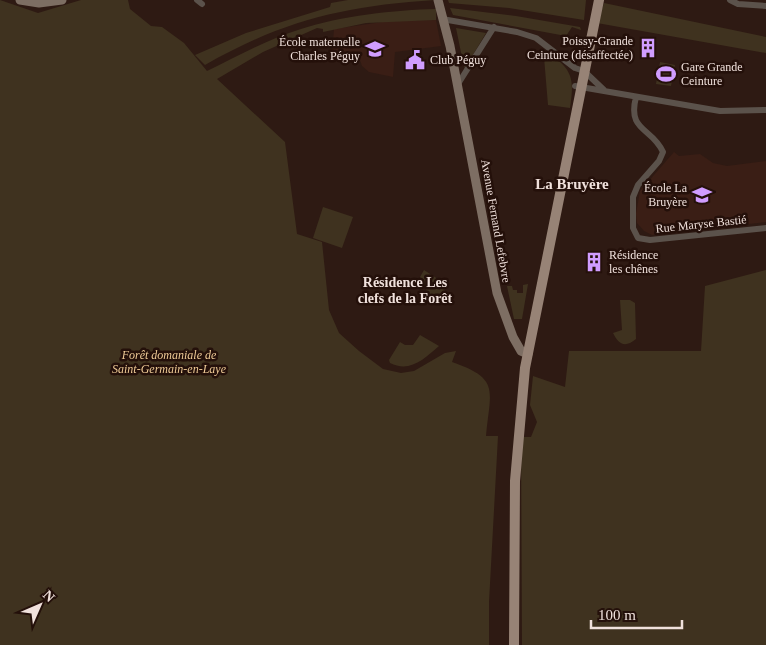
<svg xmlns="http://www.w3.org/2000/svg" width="766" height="645" viewBox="0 0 766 645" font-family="'Times New Roman',serif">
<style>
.built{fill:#3a1e15}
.green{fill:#3f321f}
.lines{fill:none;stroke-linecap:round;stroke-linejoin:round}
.street{stroke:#5b524b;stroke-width:6}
.secondary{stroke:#7d6e63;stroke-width:9}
.primary{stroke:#978376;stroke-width:10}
.labels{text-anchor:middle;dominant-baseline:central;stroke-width:5;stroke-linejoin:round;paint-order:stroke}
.poi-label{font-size:12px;fill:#f0e1dc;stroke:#24100a;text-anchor:end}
.street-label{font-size:12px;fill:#f0e1dc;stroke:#24100a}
.park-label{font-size:12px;font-style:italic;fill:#eeca96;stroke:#24100a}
.neighbourhood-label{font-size:14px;font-weight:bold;fill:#f0e1dc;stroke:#24100a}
.quarter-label{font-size:15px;font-weight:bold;fill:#f0e1dc;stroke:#24100a}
</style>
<rect width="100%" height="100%" fill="#2e1a13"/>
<path class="built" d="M436 20 441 46 395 52 393 77 369 72 362 66 360 60 332 54 334 29 389 21Z
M674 152 679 156 700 154 713 163 727 166 766 161V222L652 235 644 231 637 223 636 214 640 191Z"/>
<path class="green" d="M0 0 38 13 81 0H128L130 9 151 26 162 27 184 43 207 71C238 56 268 39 301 29 340 16 395 10 436 9V20L366 23 323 32V29L317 28 263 52 217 79 285 142 297 234 322 242 329 310 339 333 359 351 383 369 401 373 414 371 445 353 456 351 452 362C501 379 490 390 486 436H498L489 602V645H0Z
M348 0H435C344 6 284 20 205 65L195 55 246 33 330 7 331 3Z
M448 0H586L584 20 509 8 449 3Z
M604 3 766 37V53L597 23Z
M450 8 516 16 580 27 581 30 572 27 566 36 453 15Z
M456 28 486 33 465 68 464 67Z
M549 53C574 71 574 80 570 108L548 105 544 57Z
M660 62 675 65 671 86 656 84Z
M323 207 353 217 342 248 313 238Z
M424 270 444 283 445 293 442 297 430 298 420 277Z
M766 270V645H522L521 437H531L537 422 530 405 533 376 565 387 569 351H701L705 286Z
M528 284 522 319H514L507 286H512L513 290H517V293H523V285Z
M620 300H630L635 303 636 339C624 349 618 343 613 333L622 330Z
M420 335 439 346C424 359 410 373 390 363L389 360 400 342 405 345H413Z"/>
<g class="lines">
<path class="street" d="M197 0 202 4
M730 0 738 4 766 6
M442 19 517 32 536 38 575 68 584 71 604 90
M458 84 494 27
M575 86 720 111 766 110
M636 97C627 132 652 127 663 152L659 161 638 185 633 197V228L638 238 650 240 766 228"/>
<path class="secondary" d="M20 0 39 3 62 0
M438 0 450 46 497 293 513 337 521 351 528 354"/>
<path class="primary" d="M514 645 515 481 525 368 599 0"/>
</g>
<defs>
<symbol id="building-bare" viewBox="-9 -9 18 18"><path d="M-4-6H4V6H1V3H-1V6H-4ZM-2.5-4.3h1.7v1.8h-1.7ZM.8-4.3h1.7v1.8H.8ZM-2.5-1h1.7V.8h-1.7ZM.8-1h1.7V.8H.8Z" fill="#d09dff" stroke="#24100a" stroke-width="2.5" paint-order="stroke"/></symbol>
<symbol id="school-bare" viewBox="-9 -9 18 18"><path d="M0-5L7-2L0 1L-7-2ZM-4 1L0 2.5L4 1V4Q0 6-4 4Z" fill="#d09dff" stroke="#24100a" stroke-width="2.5" paint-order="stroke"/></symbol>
<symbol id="civic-bare" viewBox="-9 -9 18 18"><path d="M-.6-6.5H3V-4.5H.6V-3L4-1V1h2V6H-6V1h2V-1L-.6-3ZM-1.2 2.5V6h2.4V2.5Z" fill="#d09dff" stroke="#24100a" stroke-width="2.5" paint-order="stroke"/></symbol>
<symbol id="stadium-bare" viewBox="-9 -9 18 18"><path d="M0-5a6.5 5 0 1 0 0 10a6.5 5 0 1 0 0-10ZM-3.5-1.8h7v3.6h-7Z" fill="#d09dff" stroke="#24100a" stroke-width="2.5" paint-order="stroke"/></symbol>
</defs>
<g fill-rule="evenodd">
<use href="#building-bare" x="634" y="34" width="28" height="28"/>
<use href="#school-bare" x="361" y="35" width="28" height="28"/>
<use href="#civic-bare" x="401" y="46" width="28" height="28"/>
<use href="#stadium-bare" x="652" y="60" width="28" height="28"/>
<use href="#school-bare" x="688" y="181" width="28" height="28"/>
<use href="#building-bare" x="580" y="248" width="28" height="28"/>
</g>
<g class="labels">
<g class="poi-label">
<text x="633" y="41">Poissy-Grande<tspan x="633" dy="14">Ceinture (désaffectée)</tspan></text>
<text x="360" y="42">École maternelle<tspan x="360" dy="14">Charles Péguy</tspan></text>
<text x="430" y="60" text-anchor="start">Club Péguy</text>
<text x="681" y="67" text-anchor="start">Gare Grande<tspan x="681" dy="14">Ceinture</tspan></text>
<text x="687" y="188">École La<tspan x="687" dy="14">Bruyère</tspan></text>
<text x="609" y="255" text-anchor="start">Résidence<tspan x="609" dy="14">les chênes</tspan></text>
</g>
<g class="street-label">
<text transform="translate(496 221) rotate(80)">Avenue Fernand Lefebvre</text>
<text transform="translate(701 224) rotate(-6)">Rue Maryse Bastié</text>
</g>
<g class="park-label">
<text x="169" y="355">Forêt domaniale de<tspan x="169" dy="14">Saint-Germain-en-Laye</tspan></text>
</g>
<g class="neighbourhood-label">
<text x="405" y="282">Résidence Les<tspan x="405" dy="16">clefs de la Forêt</tspan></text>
</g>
<g class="quarter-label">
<text x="572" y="184">La Bruyère</text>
</g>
</g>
<g transform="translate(40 605) rotate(45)" stroke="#24100a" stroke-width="4" paint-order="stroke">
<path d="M0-4L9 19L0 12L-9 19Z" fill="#f0e1dc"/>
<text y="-8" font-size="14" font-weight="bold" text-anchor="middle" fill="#f0e1dc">N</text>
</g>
<path d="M591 620v8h91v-8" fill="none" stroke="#f0e1dc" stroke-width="2.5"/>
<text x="598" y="620" font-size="15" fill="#f0e1dc" stroke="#24100a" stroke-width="4" paint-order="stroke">100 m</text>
</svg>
